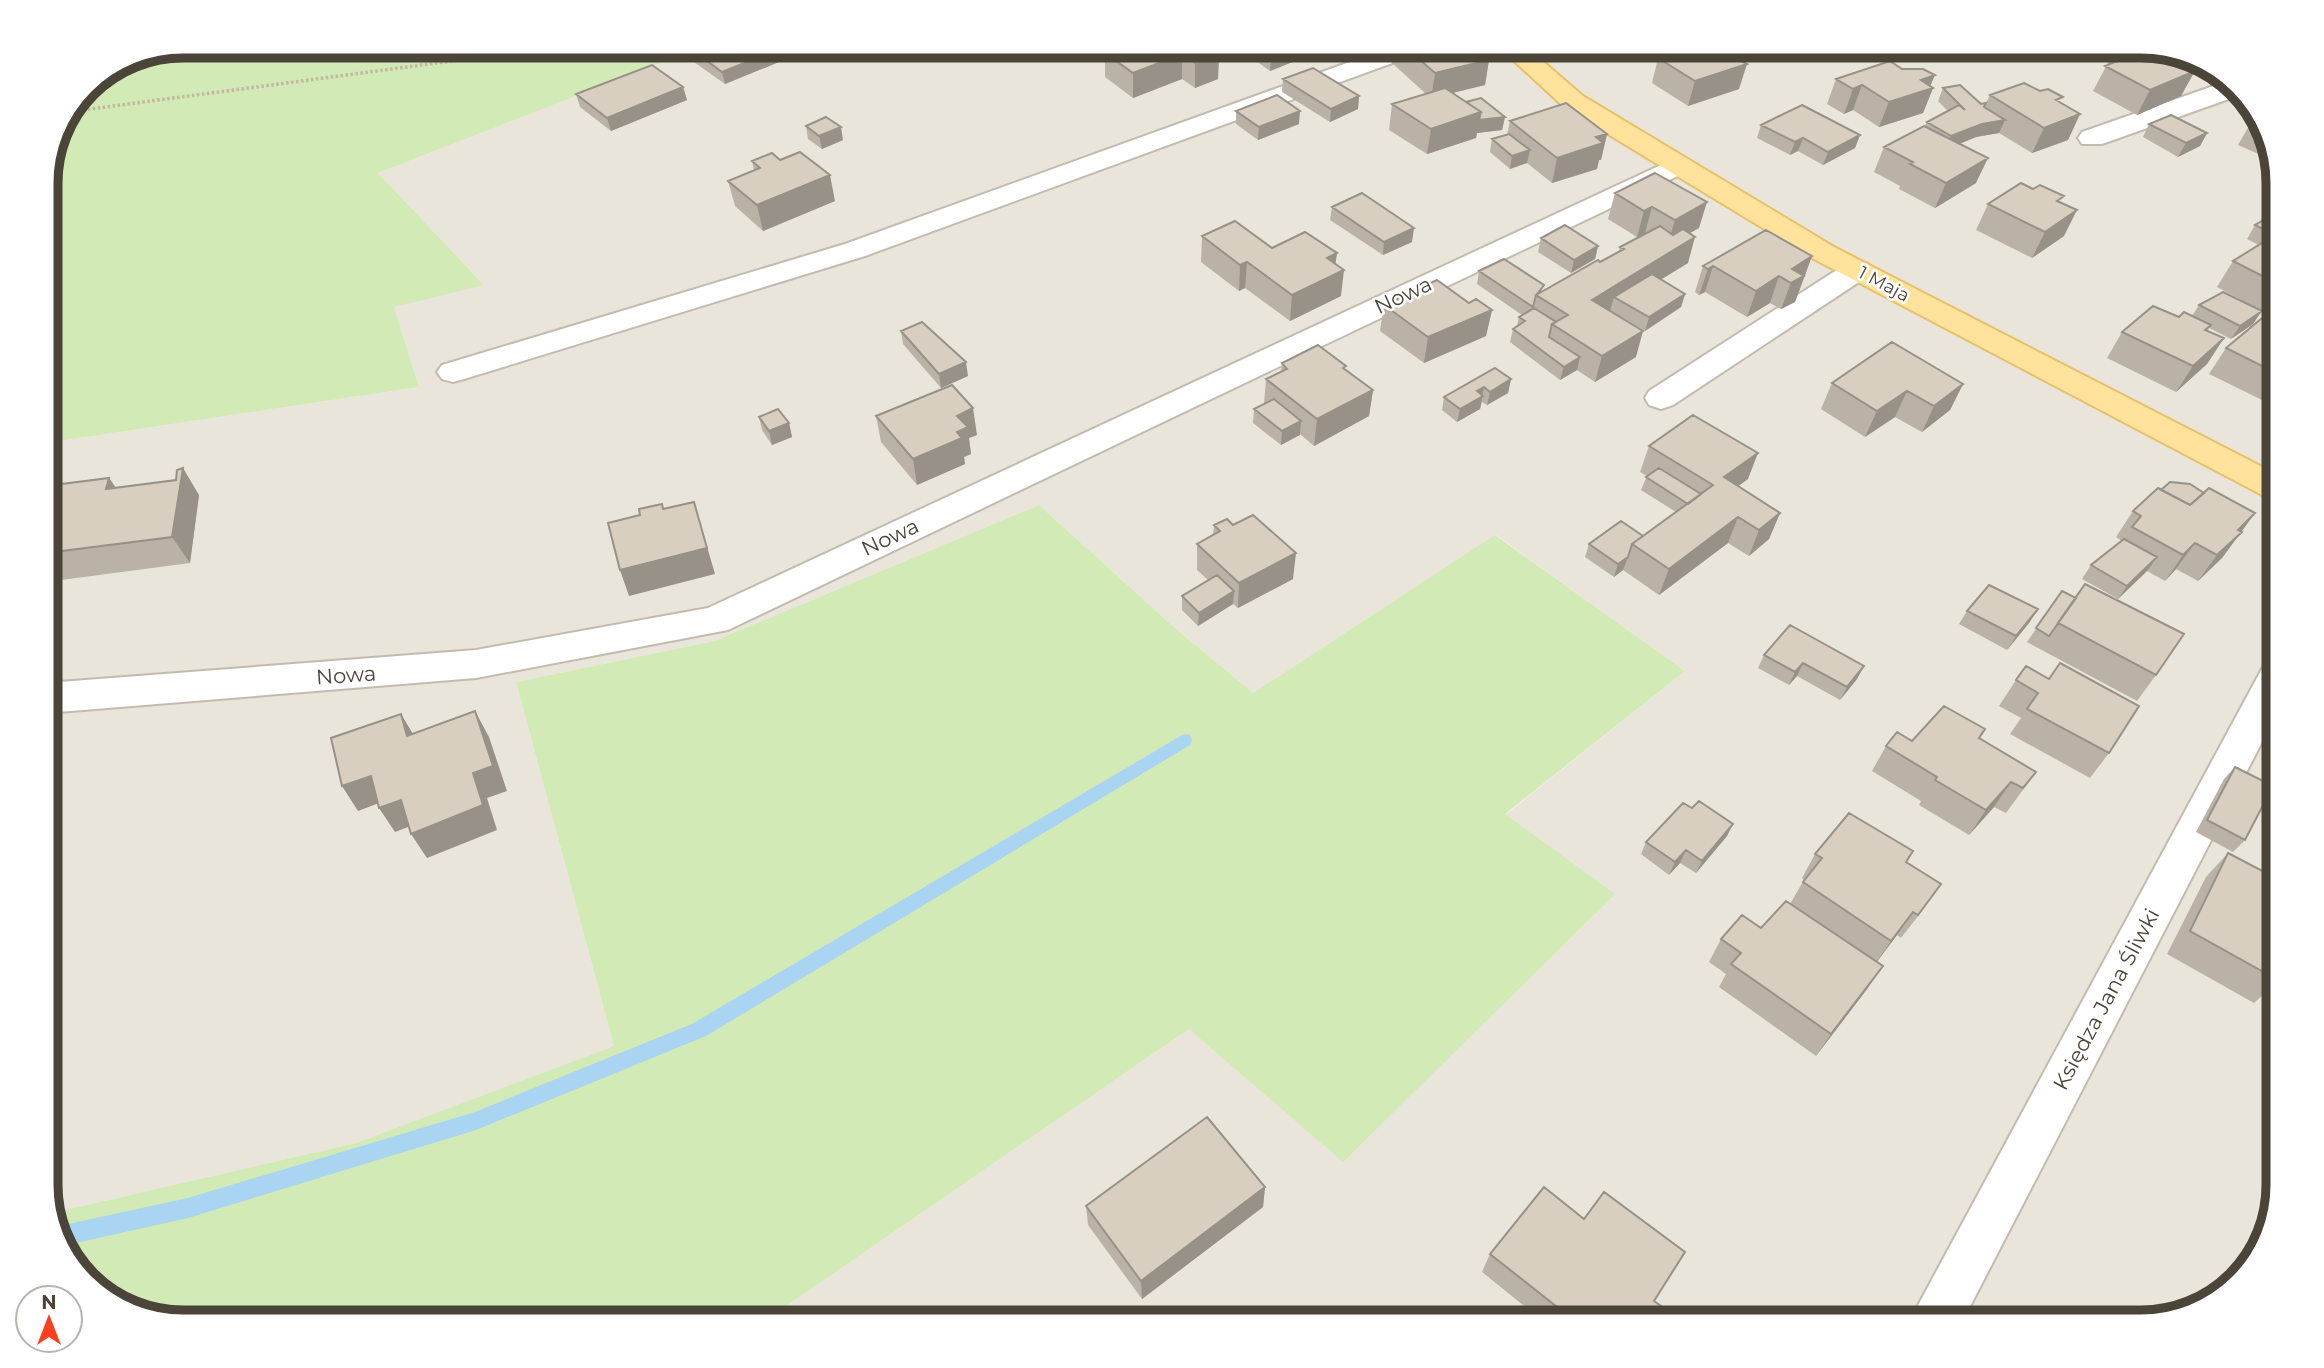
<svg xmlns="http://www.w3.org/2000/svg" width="2324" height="1368" viewBox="0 0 2324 1368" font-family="Montserrat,sans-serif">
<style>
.residential{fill:#eae5da}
.green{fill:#d2eab5}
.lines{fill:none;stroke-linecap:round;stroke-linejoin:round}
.stream{fill:#a9d4f2;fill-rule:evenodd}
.minor-casing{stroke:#c2bbae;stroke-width:4}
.major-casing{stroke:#e6c16a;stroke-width:4}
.path{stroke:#c4b79f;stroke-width:3.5;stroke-dasharray:2.5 2.5;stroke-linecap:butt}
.minor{fill:#fff;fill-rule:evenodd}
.major{fill:#ffe39c;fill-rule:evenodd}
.wall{fill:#bab2a6}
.shaded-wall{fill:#979187}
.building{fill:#d8cfc1;stroke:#979187;stroke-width:2}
.labels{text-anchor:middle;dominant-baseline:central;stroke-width:5;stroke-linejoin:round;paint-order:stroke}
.far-street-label{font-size:18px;fill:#4b4439;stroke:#fff}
.street-label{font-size:21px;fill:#4b4439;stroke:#fff}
.rim{fill:none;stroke:#4b4439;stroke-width:9}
</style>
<rect width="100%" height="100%" fill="#f6f3ec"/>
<path class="residential" d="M705 46H2141L2210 64 2260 114 2278 174V1185L2260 1254 2210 1304 2141 1322H763L1189 1029 1614 894 1505 815 1685 671 1496 535 1253 693 1176 629 1039 505 714 641 516 682 614 1046 356 1143 52 1213 46 1194V443L419 387 394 307 483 284 378 173Z"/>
<path class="green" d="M183 46H705L378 173 484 285 394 307 419 387 46 443V174L56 130 86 86 131 56Z
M1039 505 1176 629 1253 693 1495 535 1685 671 1505 814 1615 894 1343 1162 1189 1029 763 1322H183L114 1304 64 1254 52 1213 356 1143 614 1046 516 682 714 641Z"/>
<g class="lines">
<path class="stream" d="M1184 734 1190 735 1192 740 1190 745 706 1036 476 1130 188 1218 62 1246 56 1227 59 1226 188 1198 475 1112 692 1024Z"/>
<defs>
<path id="minor" d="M1394 46H1429L1425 51 865 256 464 379 453 382 442 379 437 372 442 365 845 244Z
M2225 82 2240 95 2102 144H2082L2078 138 2082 132Z
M1676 158 1686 160 1690 166 1686 172 728 630 476 678 46 713V683L476 650 708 608Z
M1857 261 1868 264 1872 270 1868 276 1673 405 1661 409 1649 405 1645 398 1649 391 1846 264Z
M2278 660V711L1962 1322H1909L2264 665Z"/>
<path id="major" d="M1498 46H1525L1583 96 1834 247 2278 475V501L2266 497 1814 259 1565 108Z"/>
</defs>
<use href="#minor" class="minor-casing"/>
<use href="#major" class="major-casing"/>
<path class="path" d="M68 112 565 46"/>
<use href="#minor" class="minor"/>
<use href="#major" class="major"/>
</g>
<path class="wall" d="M701 46H795L796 55 725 84 694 62 691 49Z
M1094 46H1206L1219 54 1218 79 1195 88 1182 79 1133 98 1105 77V59L1094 51Z
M1235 46H1316L1315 53 1270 71Z
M1393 46H1472L1489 60 1485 85 1453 93 1466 102 1505 117 1502 130 1477 133 1476 138 1427 154 1389 130 1392 104 1426 94 1391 62Z
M2088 46H2141L2166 52 2162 54 2181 96 2137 115 2093 91 2111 57Z
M1671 47 1739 89 1688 106 1652 83 1658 58 1669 54Z
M2170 53 2210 64 2225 79H2224Z
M1283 79 1359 96 1358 109 1330 122 1282 92Z
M1836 79 1930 86 1933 88 1923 113 1879 127 1853 110 1844 114 1827 104Z
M683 87 687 100 611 131 580 107 576 94Z
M1943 88 1981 104 1986 103 1990 95 2061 103 2080 114 2068 140 2032 153 1999 133 1976 137 1960 144 1976 183 1935 208 1899 189 1900 186 1874 172 1884 147 1925 126 1927 122 1948 111 1938 101Z
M1236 111 1299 124 1258 140 1236 124Z
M2260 114 2274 161 2238 145 2253 119Z
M1510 121 1607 134 1601 160H1599L1597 169 1552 183 1527 163 1510 169 1490 152 1492 139 1507 135Z
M2149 124 2207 133 2200 146 2178 157 2143 137Z
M1761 125 1860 135 1855 148 1823 165 1798 151 1790 155 1757 138Z
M806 126 843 140 822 149 808 139Z
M752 161 835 201 763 231 735 206 728 181 754 170Z
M1655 173 1699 228 1690 233 1688 263 1661 279 1685 294 1681 307 1645 331 1610 311 1636 357 1595 382 1577 370 1560 380 1510 342 1513 329 1517 326 1519 317 1522 315 1477 284 1479 271 1542 291 1619 252 1620 247 1646 233 1637 237 1608 219 1615 193Z
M2060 202 2064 236 2032 258 1976 230 1988 204Z
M1332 207 1412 242 1383 255 1330 220Z
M2278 212V319L2217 287 2233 261 2259 245 2247 239 2255 225Z
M1202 236 1272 248 1337 253 1335 264 1341 296 1290 321 1245 288 1239 291 1201 262Z
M1541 238 1598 246 1595 259 1571 273 1538 252Z
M1812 256 1795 302 1781 309 1770 303 1747 317 1705 292 1699 295 1695 292 1703 266Z
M1469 303 1492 310 1486 336 1424 363 1380 331 1384 305Z
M2199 305 2253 324 2231 339 2209 328 2208 331 2224 338 2207 364 2176 392 2107 358 2122 332 2179 317 2192 316Z
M2278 319V385L2262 400 2209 374 2226 348Z
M901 331 968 376 941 388 903 344Z
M1282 363 1346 370 1373 390 1369 416 1314 446 1300 434 1281 445 1253 423 1254 409 1264 404 1266 379 1281 372Z
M1511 379 1508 393 1487 405 1482 402 1480 409 1457 422 1442 410 1444 397Z
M1832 383 1963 384 1950 410 1922 432 1895 417 1865 437 1821 409Z
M876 416 977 435 969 438 971 454 964 457 965 464 917 485 881 442Z
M759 417 789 423 792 437 772 445 762 430Z
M1649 446 1748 479 1738 486 1780 513 1769 539 1749 556 1728 543 1659 595 1623 570 1614 577 1585 557 1589 544 1643 536 1676 512 1641 490 1647 476 1640 472Z
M109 478 116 488 199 495 190 563 46 582V486Z
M2161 490 2204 493 2255 513 2222 558 2198 581 2176 569 2165 581 2147 571 2118 599 2082 579 2091 565 2122 541 2116 537 2133 511Z
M1214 525 1293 579 1238 608 1233 604 1198 626 1182 610V596L1208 580 1197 570V544L1213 535Z
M2062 591 2156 675 2137 701 2027 642Z
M2038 609 2029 623 2007 650 1959 624 1967 611Z
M1790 625 1857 679 1840 700 1797 676 1789 685 1758 668 1764 655Z
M2049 679 2109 753 2090 778 2010 734 2021 718 1999 706 2016 680Z
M2278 693V716L2268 711Z
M1985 729 1979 738 2036 772 2006 813 1994 807 1969 835 1919 805 1921 801 1872 771 1886 746Z
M2235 767 2245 840 2233 852 2196 832 2224 779Z
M1727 836 1696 873 1680 863 1669 875 1641 854 1646 842Z
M2228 853 2278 879V981L2254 1003 2167 954 2206 877Z
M1815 854 1906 862 1941 884 1901 938 1897 935 1877 962 1867 989 1816 1056 1719 987 1726 974 1709 962 1721 939 1761 928 1790 904 1804 880 1802 878Z
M2278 1138V1188L2276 1140Z
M1265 1187 1263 1207 1142 1299 1088 1225 1086 1206Z
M1490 1254 1654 1301 1660 1322H1544L1482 1272Z"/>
<path class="shaded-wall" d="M787 46H795L796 55 725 84 722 72Z
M1272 46H1316L1315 53 1270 71Z
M2151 48 2166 52 2129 67Z
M1182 54V79L1133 98V73Z
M1219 54 1218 79 1195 88V63Z
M1489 60 1485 85 1431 98 1435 73Z
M1747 64 1739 89 1688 106 1695 81Z
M2195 71 2181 96 2137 115 2150 90Z
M1935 75 1929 89 1933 88 1923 113 1879 127 1889 102 1921 80Z
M1862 85 1853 110 1844 114 1853 89Z
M683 87 687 100 611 131 607 118Z
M1359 96 1358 109 1330 122 1331 109Z
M1300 111 1299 124 1258 140 1259 127Z
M1481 112 1505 117 1502 130 1477 133 1476 138 1427 154 1431 129Z
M2080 114 2068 140 2032 153 2044 128Z
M2005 120 1999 133 1976 137 1946 149 1951 136 1982 124Z
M841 127 843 140 822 149 819 136Z
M2207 133 2200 146 2178 157 2186 143Z
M1607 134 1601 160H1599L1597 169 1552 183 1557 158 1596 137Z
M1860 135 1855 148 1823 165 1828 152Z
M1803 138 1798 151 1790 155 1795 142Z
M1530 150 1527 163 1510 169 1512 156Z
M1988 158 1976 183 1935 208 1946 183Z
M830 175 835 201 763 231 757 205Z
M1707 202 1699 228 1667 246 1675 220Z
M1652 207 1645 233 1637 237 1644 211Z
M2077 210 2064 236 2032 258 2045 232Z
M1414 228 1412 242 1383 255 1384 242Z
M1695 237 1688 263 1623 303 1614 297 1610 311 1592 300Z
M1598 246 1595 259 1571 273 1574 260Z
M1337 253 1334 274 1344 270 1341 296 1290 321 1292 295 1327 258Z
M1812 256 1795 302 1781 309 1791 283 1792 269Z
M1247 262 1245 288 1239 291 1240 265Z
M1713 266 1705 292 1699 295 1708 269Z
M1779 276 1770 303 1747 317 1756 291Z
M1685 294 1681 307 1645 331 1649 317Z
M1492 310 1486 336 1424 363 1428 337Z
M2262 311 2253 324 2231 339 2240 326Z
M1643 331 1636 357 1595 382 1602 356Z
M2224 338 2207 364 2176 392 2193 366Z
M1580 357 1577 370 1560 380 1564 367Z
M966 362 968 376 941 388 939 374Z
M2278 376V385L2262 400Z
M1511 379 1508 393 1487 405 1490 392Z
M1963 384 1950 410 1922 432 1934 406Z
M1484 387 1480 409 1457 422 1460 409 1477 391Z
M1373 390 1369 416 1314 446 1317 419Z
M1907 391 1895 417 1865 437 1877 411Z
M973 408 977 435 969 438 971 454 964 457 965 464 917 485 913 459 957 416Z
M1301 421 1300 435 1281 445 1282 431Z
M789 423 792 437 772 445 769 431Z
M1758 453 1748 479 1714 504 1724 477Z
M183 468 199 495 190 563 172 537Z
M109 478 127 504 106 489Z
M694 502 715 574 629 596 620 570Z
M1780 513 1769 539 1749 556 1759 530Z
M2255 513 2222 558 2198 581 2217 555 2238 530Z
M1738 517 1728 543 1659 595 1669 569Z
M2195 543 2176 569 2165 581 2183 555Z
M1296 553 1293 579 1238 608 1239 583Z
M1628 557 1623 570 1614 577 1618 564Z
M2157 557 2147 571 2118 599 2127 586Z
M1234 591 1233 604 1198 626 1199 613Z
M2038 609 2029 623 2007 650 2016 636Z
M1803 663 1797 676 1789 685 1795 672Z
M1864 666 1857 679 1840 700 1847 687Z
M475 711 489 737 507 791 487 798 497 830 427 858 411 834 473 773Z
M401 714 416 739 407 736Z
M371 776 387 800 358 811 342 786Z
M2011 782 1994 807 1969 835 1986 810Z
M401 800 416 824 395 832 379 808Z
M1733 824 1727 836 1696 873 1702 861Z
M1686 850 1680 863 1669 875 1675 862Z
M1941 884 1924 908 1901 938 1918 915Z
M1913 912 1897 935 1875 964 1891 941Z
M1883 966 1867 989 1816 1056 1831 1034Z
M1265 1187 1263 1207 1142 1299 1141 1281Z"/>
<path class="building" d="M701 46H787L722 72 691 49Z
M1120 46H1206L1219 54 1195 63 1182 54 1133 73 1104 52 1121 46Z
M1404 46H1472L1489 60 1435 73Z
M1675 46H1712L1747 64 1695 81 1658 58 1678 51 1671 47Z
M2119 46H2141L2151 48 2138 53Z
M2128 48 2138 53 2150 48 2195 71 2150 90 2105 66 2122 59 2112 54Z
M1890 61 1902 69H1923L1935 75 1921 80 1933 88 1889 102 1862 85 1853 89 1836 79Z
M652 65 683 87 607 118 576 94Z
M1313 68 1359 96 1331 109 1283 79Z
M2024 83 2040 91 2048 89 2063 97 2056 100 2080 114 2044 128 1990 95Z
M1960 85 1981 104 1986 103 1984 107 2005 120 1982 124 1951 136 1927 122 1959 105 1965 110 1943 88Z
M1445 88 1481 112 1431 129 1392 104Z
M1277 95 1300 111 1259 127 1236 111Z
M1481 98 1505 117 1479 120 1481 112 1466 102Z
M1566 103 1607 134 1596 137 1603 143 1557 158 1510 121Z
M1802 105 1860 135 1828 152 1803 138 1795 142 1761 125Z
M2260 114 2263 124 2253 119Z
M2171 115 2207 133 2186 143 2149 124Z
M826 117 841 127 819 136 806 126Z
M1924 126 1988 158 1946 183 1910 164 1913 162 1884 147Z
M1509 134 1530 150 1512 156 1492 139Z
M800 152 830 175 757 205 728 181 760 168 752 161 772 153 780 160Z
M1655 173 1707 202 1675 220 1652 207 1644 211 1615 193Z
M2021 183 2033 189 2040 185 2064 196 2057 201 2077 210 2045 232 1988 204Z
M1362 193 1414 228 1384 242 1332 207Z
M2278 212V237L2255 225Z
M1235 221 1272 248 1305 232 1337 253 1327 258 1344 270 1292 295 1247 262 1240 265 1202 236Z
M1565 225 1598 246 1574 260 1541 238Z
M1660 226 1673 235 1683 229 1695 237 1592 300 1643 331 1602 356 1552 324 1568 315 1536 295 1598 260 1600 262 1624 249 1620 247Z
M1766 230 1812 256 1792 269 1804 276 1791 283 1779 276 1756 291 1713 266 1708 269 1703 266Z
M2270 238 2278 242V284L2233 261Z
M1504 259 1544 285 1538 293 1536 295 1533 307 1479 271Z
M1652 274 1685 294 1649 317 1614 297Z
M1437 280 1469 303 1476 299 1492 310 1428 337 1384 305Z
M2223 292 2262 311 2240 326 2199 305Z
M2153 306 2179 317 2184 312 2211 325 2205 330 2224 338 2193 366 2122 332Z
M1534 308 1556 322 1552 324 1549 337 1580 357 1564 367 1513 329 1525 321 1519 317Z
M2267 314 2278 319V374L2226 348Z
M922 322 966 362 939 374 901 331Z
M1892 342 1963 384 1934 406 1907 391 1877 411 1832 383Z
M1318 345 1346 366 1343 368 1373 390 1317 419 1266 379 1287 369 1282 363Z
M1495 368 1511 379 1490 392 1484 387 1477 391 1483 396 1460 409 1444 397Z
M952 385 973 408 957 416 968 427 957 432 962 438 913 459 876 416Z
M1274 399 1301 421 1282 431 1254 409Z
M778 409 789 423 769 431 759 417Z
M1693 415 1758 453 1724 477 1780 513 1759 530 1738 517 1669 569 1632 544 1713 485 1649 446Z
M183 468 172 537 46 553V486L109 478 106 489 176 480 177 470Z
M1659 468 1701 494 1688 504 1646 477Z
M2170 482 2190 484 2204 493 2190 505 2161 490Z
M2158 488 2190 505 2209 488 2255 513 2238 530 2242 532 2217 555 2195 543 2183 555 2132 527 2141 516 2133 511Z
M694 502 707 548 620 570 608 523 640 515 639 509 662 504 663 509Z
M1253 515 1296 553 1239 583 1197 544 1220 531 1214 525 1227 519 1233 525Z
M1621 521 1643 536 1632 544 1628 557 1618 564 1589 544Z
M2124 539 2157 557 2127 586 2091 565Z
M1217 575 1234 591 1199 613 1182 596Z
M2085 584 2184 634 2156 675 2058 623Z
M1989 585 2038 609 2016 636 1967 611Z
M2062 591 2076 598 2049 636 2036 628Z
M1790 625 1864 666 1847 687 1803 663 1795 672 1764 655Z
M2060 663 2139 706 2109 753 2027 709 2038 693 2016 680 2026 666 2049 679Z
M1944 706 1985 729 1979 738 2036 772 2023 788 2011 782 1986 810 1935 780 1937 777 1886 746 1897 732 1912 741Z
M475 711 493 766 473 773 483 805 411 834 401 800 379 808 371 776 342 786 331 738 401 714 407 736Z
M2235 767 2273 786 2245 840 2207 820Z
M1699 801 1733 824 1702 861 1686 850 1675 862 1646 842 1683 803 1692 808Z
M1849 813 1913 851 1906 862 1941 884 1918 915 1913 912 1891 941 1803 882 1822 858 1815 854Z
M2228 853 2278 879V980L2190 931Z
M1786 901 1883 966 1831 1034 1731 964 1741 953 1721 939 1742 915 1761 928Z
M1207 1117 1265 1187 1141 1281 1086 1206Z
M1544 1187 1584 1219 1604 1192 1685 1252 1654 1301 1668 1311 1660 1322H1576L1490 1254Z"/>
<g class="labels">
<g class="far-street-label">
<text transform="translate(1884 284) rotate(28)">1 Maja</text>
</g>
<g class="street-label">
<text transform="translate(1403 295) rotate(-25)">Nowa</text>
<text transform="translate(890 537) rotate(-25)">Nowa</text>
<text transform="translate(346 675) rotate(-4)">Nowa</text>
<text transform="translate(2106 999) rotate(-62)">Księdza Jana Śliwki</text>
</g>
</g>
<path d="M0 0H2324V1368H0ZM183 58H2141A125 125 0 0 1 2266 183V1185A125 125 0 0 1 2141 1310H183A125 125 0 0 1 58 1185V183A125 125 0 0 1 183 58Z" fill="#fff" fill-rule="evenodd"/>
<path class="rim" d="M183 58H2141A125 125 0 0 1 2266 183V1185A125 125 0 0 1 2141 1310H183A125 125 0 0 1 58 1185V183A125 125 0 0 1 183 58Z"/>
<g transform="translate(49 1319)"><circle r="33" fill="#ffffff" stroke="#b7b4b0" stroke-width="2"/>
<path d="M0-5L12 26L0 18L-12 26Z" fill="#fc3f1d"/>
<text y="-10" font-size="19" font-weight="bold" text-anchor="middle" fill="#4b4439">N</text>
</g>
</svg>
